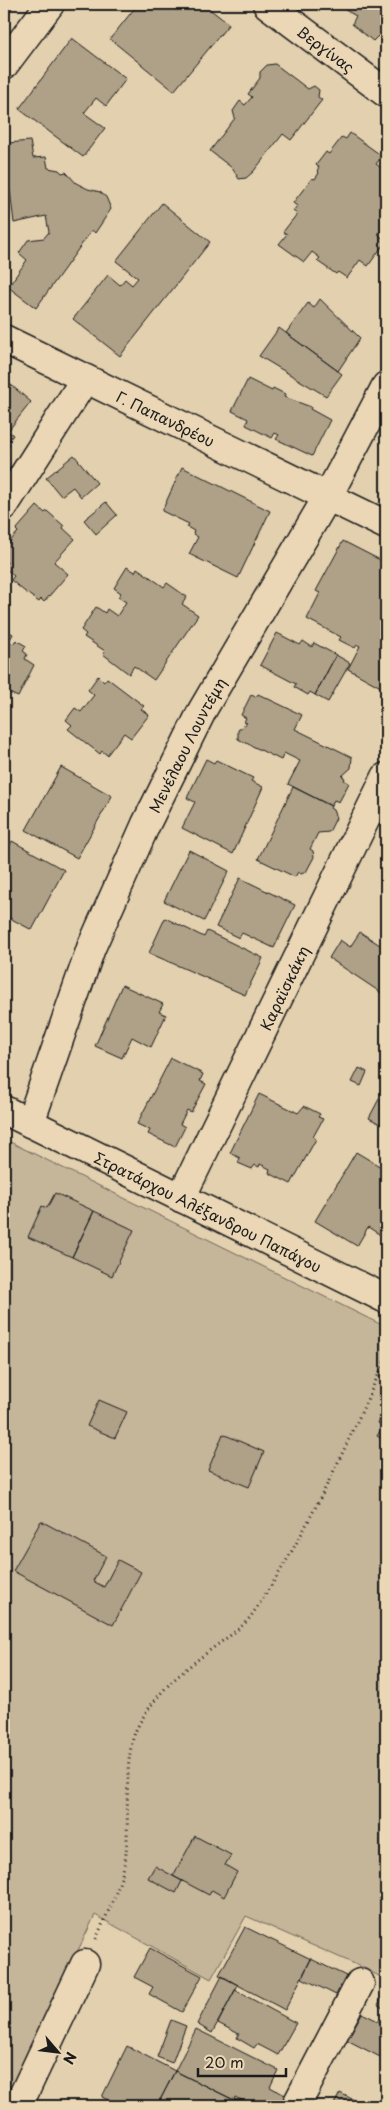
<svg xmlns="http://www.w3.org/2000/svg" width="390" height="2110" viewBox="0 0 390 2110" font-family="'Playpen Sans',sans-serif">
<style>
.green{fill:#c5b599;stroke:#70685a}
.building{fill:#afa188;stroke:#1c1c1c}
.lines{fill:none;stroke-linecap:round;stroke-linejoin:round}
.street-casing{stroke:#1c1c1c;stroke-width:31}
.path{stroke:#1c1c1c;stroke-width:3;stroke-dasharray:1 4;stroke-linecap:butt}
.street{stroke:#ebd7b5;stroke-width:28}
.labels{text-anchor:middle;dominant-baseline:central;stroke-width:4;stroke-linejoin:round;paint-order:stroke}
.street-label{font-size:15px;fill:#1c1c1c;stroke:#ebd7b5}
</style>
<rect width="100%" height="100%" fill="#e3d0af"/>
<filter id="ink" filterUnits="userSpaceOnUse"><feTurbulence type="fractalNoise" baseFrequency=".02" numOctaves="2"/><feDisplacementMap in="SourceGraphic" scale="10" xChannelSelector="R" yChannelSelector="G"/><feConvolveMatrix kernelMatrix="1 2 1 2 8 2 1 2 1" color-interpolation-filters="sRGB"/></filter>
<g filter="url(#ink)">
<path class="green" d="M4 1139 386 1327V1980L366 1969 246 1916 211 1979 95 1915 4 2105Z"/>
<path class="building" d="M4 4H15L4 18Z
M138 4H203L229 24 174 91 110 39Z
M335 4H386V34L382 39 378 36 373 41 352 24 356 16Z
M72 38 126 79 106 106 96 98 84 113 105 128 83 157 19 109Z
M275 64 308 89 314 86 319 90 318 97 322 100 291 140 283 134 253 172 246 178 239 179 232 168 210 151 235 118 233 111 240 101 245 105 252 97 248 94 260 78V72L267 65Z
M350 133 382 156 376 164 386 172V231L385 233 381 231 378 234 386 241 368 266 360 260 347 278 338 272 336 274 317 261 320 258 312 252 304 262 279 244 287 234 283 232 297 214 293 211 297 206 293 203 312 178 315 179 319 173 317 171 319 167 316 165 326 152 329 154 342 137 346 139Z
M4 140 8 143 30 141 33 158 46 157 48 168 59 170 62 173 66 172 76 183 88 189 100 192 106 197 111 209 95 233 92 230 36 308 8 287 27 260 19 253 28 240 44 238 49 232 46 216 14 223 10 190 6 191 4 194Z
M162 203 210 242 120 356 73 319 108 275 120 285 125 279 132 285 138 278 116 261Z
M320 299 360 338 338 371 286 333 308 303 314 308Z
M279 328 342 374 326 396 259 356Z
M4 379 31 402 8 431 13 435 7 443 10 445 4 452Z
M248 379 272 391 273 388 285 394 284 397 311 407 310 409 330 420 312 456 276 439 279 435 275 433 272 438 246 425 248 419 232 411Z
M74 455 97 483 81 497 73 487 61 496 46 478Z
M182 467 270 511 238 578 189 554 198 537 193 534 194 531 187 527 189 524 162 511Z
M106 502 117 515 96 534 84 520Z
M37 506 45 513 47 511 64 526 63 528 75 539 54 562 68 574 44 602 41 599 39 602 24 591 11 580 14 576 4 567 7 562 4 560V548L18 532 16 530Z
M343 541 386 563V690L348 669 360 646 357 645 355 648 339 640 341 637 307 619 320 593 316 591Z
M127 567 135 572 137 568 164 587 167 583 187 597 182 604 198 615 154 680 134 666 129 674 103 654 105 651 84 637 86 634 81 630 96 607 105 613 107 609 117 616 126 602 118 597 121 593 114 588Z
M4 629 13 634 9 641 13 644 16 640 26 646 23 651 27 654 25 659 34 665 18 697 7 692 4 697Z
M277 633 300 645 303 641 312 647 314 643 336 655 315 695 310 692 308 695 294 687 296 684 260 665Z
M336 655 350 663 328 702 315 695Z
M98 676 104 682 107 678 144 706 141 709 149 715 131 738 124 733 107 755 102 751 100 754 68 729 72 725 66 720 75 708 81 712 94 695 88 690Z
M258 694 302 715 295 729 352 757 351 768 342 776 345 778 344 780 349 783 339 802 334 800 331 806 288 784 300 761 284 753 281 760 238 739V730L247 723 244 722 246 718 241 715 251 695 256 697Z
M206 759 214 763 216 760 253 778 251 781 263 787 233 854 182 828 195 802 187 798Z
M61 767 112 796 77 858 26 830Z
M293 787 331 806 330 808 333 810 336 818 329 832 318 833 310 849 313 851 314 857 306 872 301 874 298 872 295 877 258 859Z
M12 841 64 870 32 930 4 915V857Z
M189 850 229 871 204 921 164 901Z
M240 878 295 905 274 948 242 933 239 938 216 927Z
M165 918 204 937 207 931 263 958 245 995 149 953Z
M360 932 386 949V996L329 958 340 940 350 947Z
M122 985 163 1004 159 1012 166 1015 151 1047 132 1037 122 1058 95 1046Z
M171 1058 203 1074 200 1081 206 1084 191 1112 187 1110 180 1124 185 1127 175 1147 148 1134 150 1130 137 1124Z
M359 1068 367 1072 361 1086 352 1082Z
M259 1094 298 1113 304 1106 320 1114 318 1117 323 1119 313 1137 316 1139 291 1184 269 1173 270 1169 260 1164 259 1167 255 1165 252 1169 238 1163 240 1158 230 1153Z
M379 1099 386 1103V1127L369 1118Z
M356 1152 386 1170V1235L385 1238 368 1227 357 1246 315 1221Z
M55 1193 94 1211 72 1257 28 1237 42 1206 47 1208Z
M94 1211 134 1230 112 1276 72 1257Z
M99 1400 127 1412 115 1438 87 1426Z
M386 1407V1441L377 1436 383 1426 378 1423Z
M223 1434 264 1452 249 1487 208 1470Z
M41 1521 106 1556 93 1581 104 1587 118 1560 141 1572 113 1625 13 1571Z
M195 1836 231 1855 225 1865 237 1872 224 1897 212 1890 209 1895 173 1876Z
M155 1866 182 1881 176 1893 148 1878Z
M245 1927 311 1959 285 2010 219 1975Z
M150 1948 202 1976 182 2012 149 1994 153 1987 134 1977Z
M311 1959 346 1976 336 1995 302 1978Z
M222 1976 238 1985 212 2033 197 2024Z
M235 1990 296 2023 278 2055 257 2044 254 2048 237 2038 239 2034 218 2023Z
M384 1993 386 1994V2010L378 2005Z
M362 2013 386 2025V2060L347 2040Z
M171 2020 186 2026 172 2063 157 2057Z
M196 2029 278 2070 270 2087 285 2095 280 2106H254L235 2097 234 2100 175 2071Z
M127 2046 175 2071 157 2106H120L102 2097Z
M175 2071 234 2100 231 2106H157Z
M340 2093 366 2106H333Z"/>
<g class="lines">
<defs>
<g id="street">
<path id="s1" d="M267 4 386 93"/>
<path d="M4 65 50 4"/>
<path id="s2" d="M4 339 386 525"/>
<path d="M4 506 85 379"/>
<path id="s3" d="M4 1110 386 1299"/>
<path id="s4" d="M30 1123 91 948 146 824 203 709 328 496 386 386"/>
<path id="s5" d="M181 1198 386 777"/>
<path d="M18 2106 85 1964"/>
<path d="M296 2106 360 1983"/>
</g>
</defs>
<use href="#street" class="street-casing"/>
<path class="path" d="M96 1939C108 1911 123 1883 126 1853 130 1819 122 1755 138 1726 158 1689 184 1670 217 1645 228 1637 243 1627 251 1616 304 1541 348 1442 386 1358"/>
<use href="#street" class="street"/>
</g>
</g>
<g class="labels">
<g class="street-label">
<text stroke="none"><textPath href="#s1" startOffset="74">Βεργίνας</textPath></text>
<text stroke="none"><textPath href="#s2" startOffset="180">Γ. Παπανδρέου</textPath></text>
<text stroke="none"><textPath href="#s4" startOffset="410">Μενέλαου Λουντέμη</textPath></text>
<text stroke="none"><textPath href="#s5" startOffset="234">Καραϊσκάκη</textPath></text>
<text stroke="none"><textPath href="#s3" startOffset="228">Στρατάρχου Αλέξανδρου Παπάγου</textPath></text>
</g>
</g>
<rect width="390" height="2110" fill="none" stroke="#ebd7b5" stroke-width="20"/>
<rect x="10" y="10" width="370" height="2090" fill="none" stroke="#1c1c1c" stroke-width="2" filter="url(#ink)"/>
<g transform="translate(58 2052) rotate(118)" stroke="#ebd7b5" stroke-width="4" paint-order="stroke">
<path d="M0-4L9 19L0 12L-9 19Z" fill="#1c1c1c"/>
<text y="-8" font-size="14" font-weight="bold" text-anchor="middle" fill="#1c1c1c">N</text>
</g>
<path d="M198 2068v8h88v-8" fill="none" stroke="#1c1c1c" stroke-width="2.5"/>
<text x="205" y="2068" font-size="15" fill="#1c1c1c" stroke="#ebd7b5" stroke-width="4" paint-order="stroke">20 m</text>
</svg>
